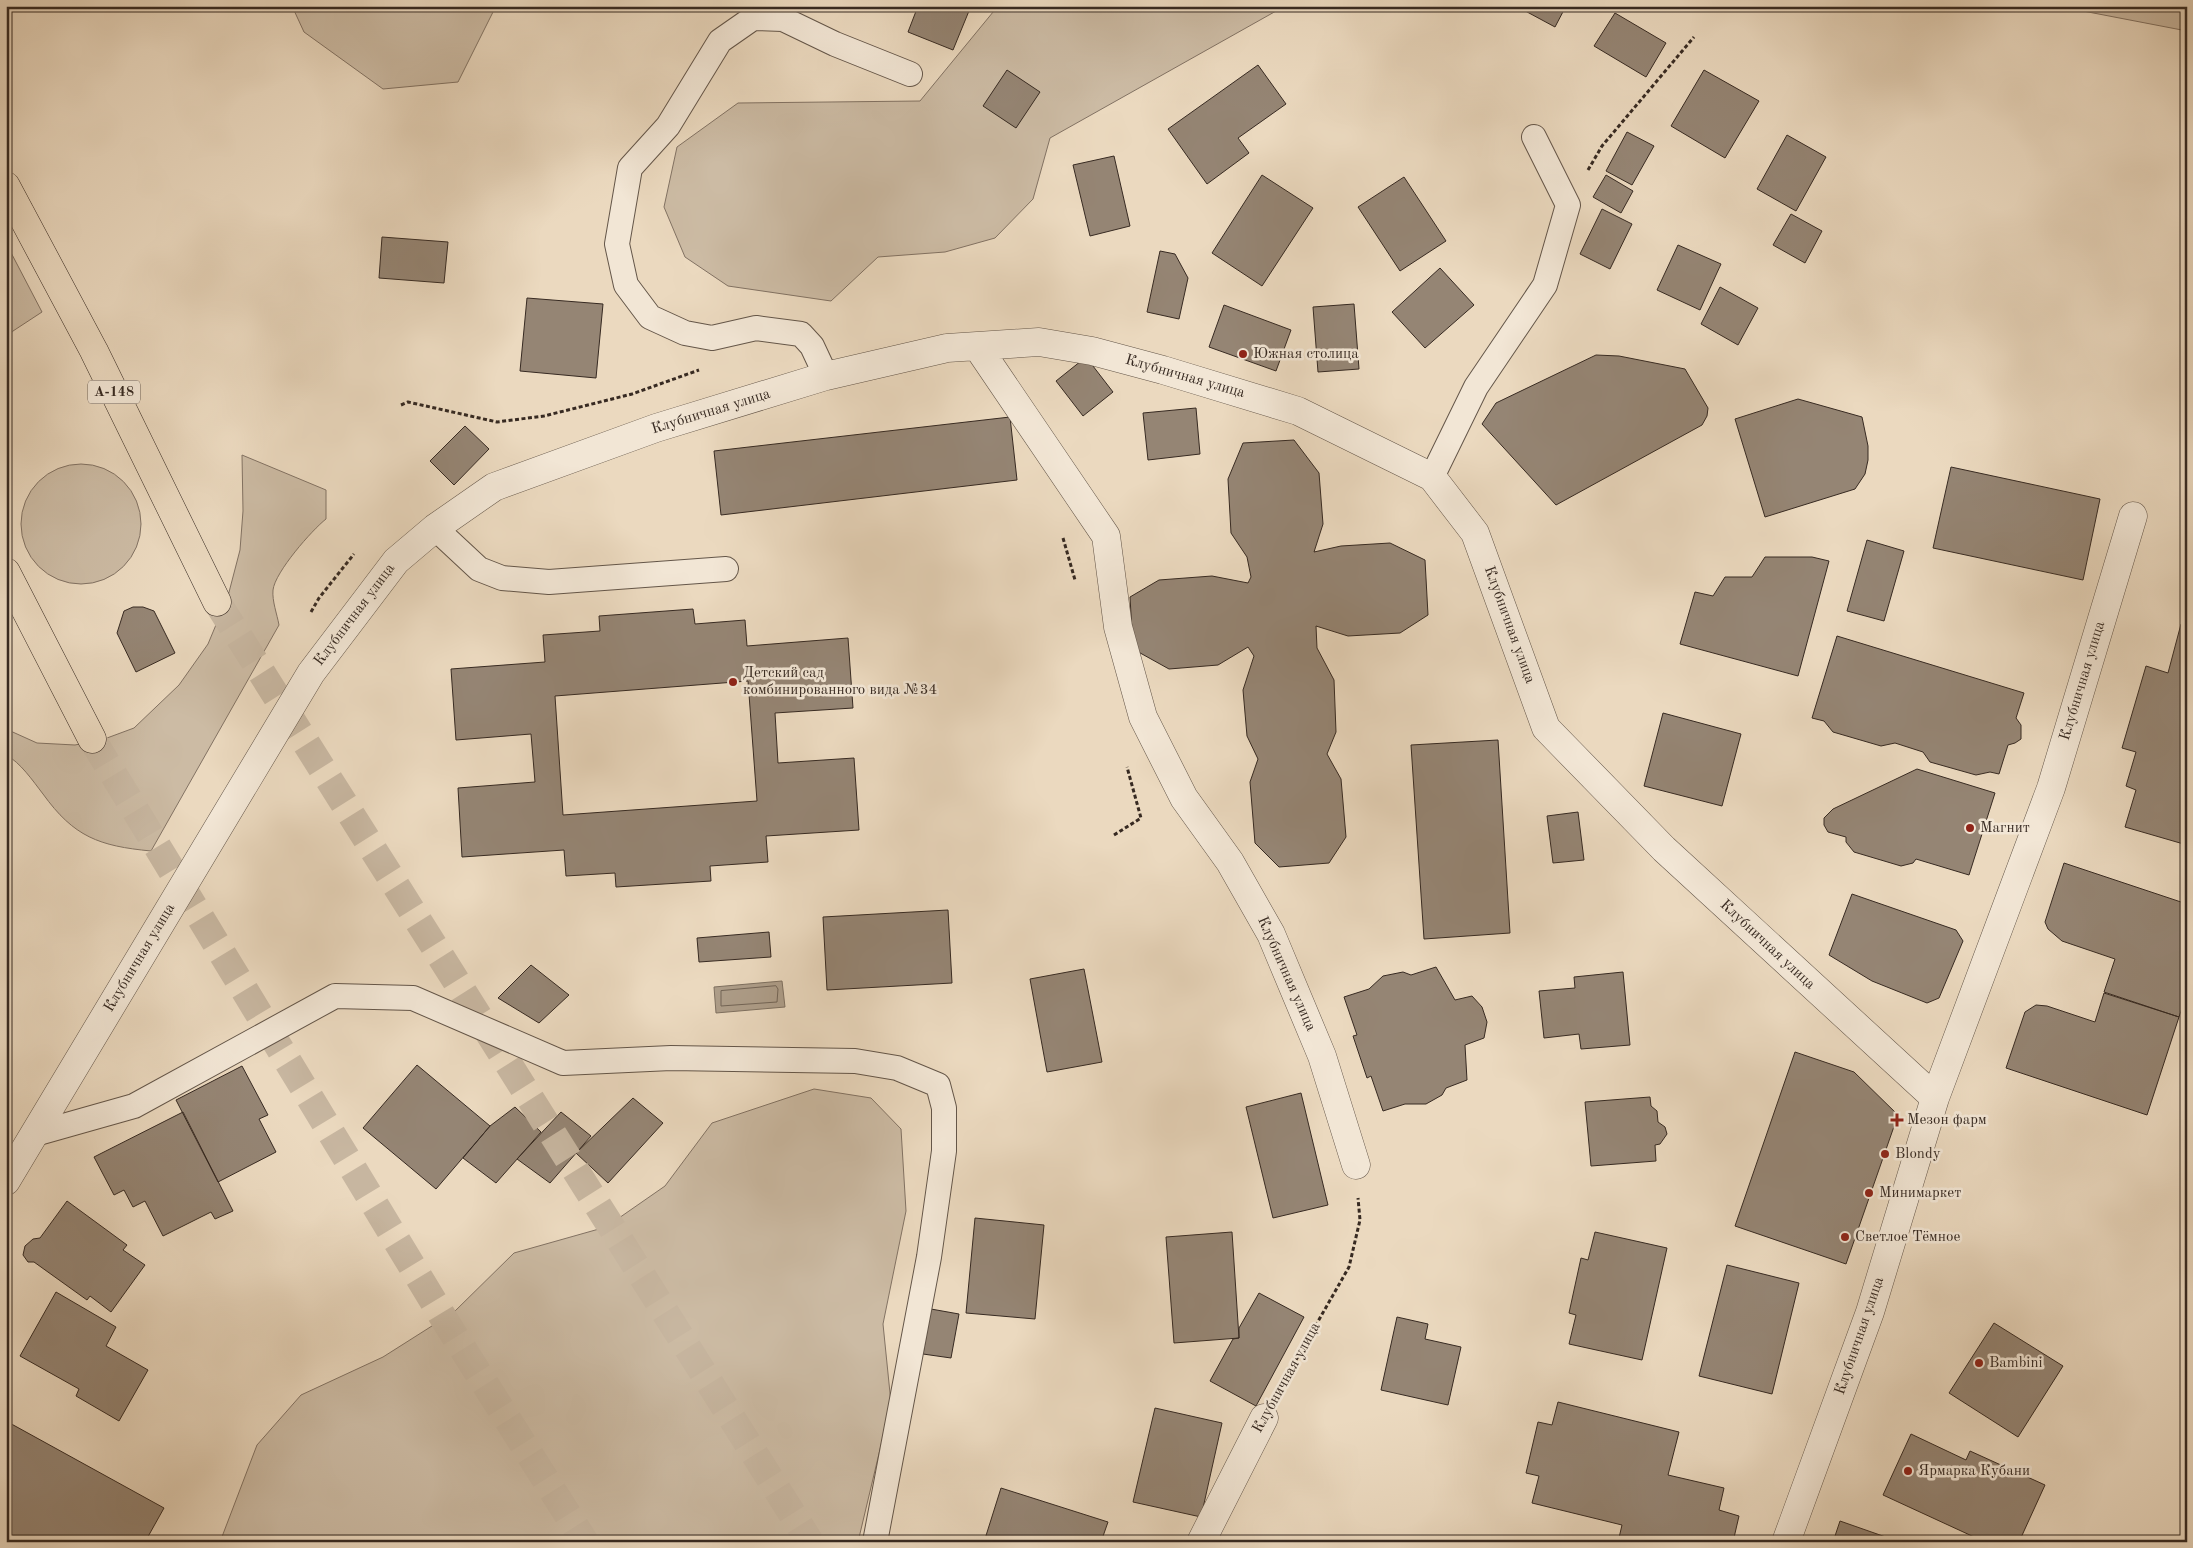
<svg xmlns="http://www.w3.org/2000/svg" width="2193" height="1548" viewBox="0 0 2193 1548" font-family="'Old Standard TT',serif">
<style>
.green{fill:#ccbba4;stroke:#827263}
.water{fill:#ae9e8a;stroke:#7e7060}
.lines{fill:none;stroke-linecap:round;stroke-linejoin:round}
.shore{stroke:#726456;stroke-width:1}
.building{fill:#958574;stroke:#372a22;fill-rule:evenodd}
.primary-tunnel{stroke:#c7b6a0;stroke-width:28;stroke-dasharray:28 14;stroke-linecap:butt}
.service-casing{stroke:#645649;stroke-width:26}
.minor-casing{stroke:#645649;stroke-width:29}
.primary-casing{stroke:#372a22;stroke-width:29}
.path{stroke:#372a22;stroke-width:3;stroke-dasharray:4 2.5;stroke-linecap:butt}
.service{stroke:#f2e6d5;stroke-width:24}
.minor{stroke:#f2e6d5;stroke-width:28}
.primary{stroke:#ebd9bf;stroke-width:28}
.poi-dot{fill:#8f2418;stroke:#f2e6d5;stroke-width:2}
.labels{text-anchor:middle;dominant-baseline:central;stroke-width:5;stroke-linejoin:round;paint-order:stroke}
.shield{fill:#f2e6d5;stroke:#6f6258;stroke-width:1}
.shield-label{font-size:14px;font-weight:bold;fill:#372a22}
.poi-label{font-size:15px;fill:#372a22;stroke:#f2e6d5;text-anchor:start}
.street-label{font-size:15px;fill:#372a22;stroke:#f2e6d5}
</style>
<rect width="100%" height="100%" fill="#ebd9bf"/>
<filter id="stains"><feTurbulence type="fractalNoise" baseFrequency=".004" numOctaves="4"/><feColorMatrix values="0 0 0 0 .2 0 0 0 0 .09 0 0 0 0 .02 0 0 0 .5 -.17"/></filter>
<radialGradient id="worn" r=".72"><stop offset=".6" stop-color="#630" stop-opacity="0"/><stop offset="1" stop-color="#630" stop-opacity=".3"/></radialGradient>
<path class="green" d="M292 6H496L458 82 383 89 304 32Z
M998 6H1285L1050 138 1033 199 995 238 945 252 878 257 831 301 728 286 685 257 664 207 677 147 738 103 920 101Z
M2057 6H2187V31Z
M6 243 42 312 13 331 6 339Z
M242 455 326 490V519C312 530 275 572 273 590 272 601 277 614 279 625L151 851C99 846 74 837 43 794 33 781 20 762 6 755V729L37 743 75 745 107 738 134 728 179 685 208 644 228 596 240 550 243 511Z
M21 524a60 60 0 1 1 120 0a60 60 0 1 1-120 0Z
M814 1089 871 1098 901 1129 906 1211 883 1324 891 1403 858 1542H220L257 1445 301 1395 383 1357 454 1312 514 1253 606 1227 665 1186 712 1123Z"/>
<path class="water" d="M782 981 785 1007 716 1013 714 987Z"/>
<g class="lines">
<path class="shore" d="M776 986 778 989 777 1002 721 1006V991Z"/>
</g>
<path class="building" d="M918 6H971L953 50 908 32Z
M1516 6H1566L1555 27Z
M1615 13 1666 43 1646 77 1594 46Z
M1258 65 1286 104 1238 138 1249 153 1207 184 1168 129Z
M1007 70 1040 92 1016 128 983 106Z
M1704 70 1759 101 1725 158 1671 126Z
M1627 132 1654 146 1632 185 1606 171Z
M1787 135 1826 157 1796 211 1757 189Z
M1114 156 1130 226 1090 236 1073 165Z
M1262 175 1313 208 1262 286 1212 253Z
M1606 175 1633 191 1621 213 1593 197Z
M1404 177 1446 241 1400 271 1358 207Z
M1602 209 1632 224 1610 269 1580 254Z
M1791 214 1822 231 1805 263 1773 245Z
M382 237 448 242 444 283 379 278Z
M1678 245 1721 264 1700 310 1657 290Z
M1160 251 1175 254 1188 278 1179 319 1147 312Z
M1440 268 1474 305 1425 348 1392 312Z
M1720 287 1758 308 1738 345 1701 324Z
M527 298 603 304 596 378 520 371Z
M1354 304 1359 369 1318 372 1313 307Z
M1224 305 1291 330 1276 371 1209 347Z
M1596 355 1619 356 1685 369 1708 408 1707 416 1702 425 1556 505 1482 424 1496 403Z
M1086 357 1113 392 1083 416 1056 381Z
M1798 399 1862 417 1868 446V460L1865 474 1855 489 1765 517 1735 419Z
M1196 408 1200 454 1148 460 1143 413Z
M1010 417 1017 480 721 515 714 451Z
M465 426 489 449 454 485 430 461Z
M1294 440 1319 473 1323 524 1314 552 1341 546 1390 543 1425 560 1428 615 1400 633 1348 636 1316 626 1317 648 1334 680 1336 732 1327 754 1341 779 1346 837 1329 863 1279 867 1255 843 1250 782 1258 759 1247 736 1243 690 1254 656 1248 647 1218 665 1169 669 1133 649 1130 597 1159 580 1212 576 1248 583 1251 577 1247 557 1231 533 1228 479 1243 443Z
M1951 467 2100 499 2083 580 1933 548Z
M1867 540 1904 551 1884 621 1847 611Z
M1765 557H1812L1829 561 1798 676 1680 644 1695 592 1713 596 1725 577H1752Z
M133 607H143L154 611 175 653 136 672 117 633 124 611Z
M693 609 695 624 745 620 747 646 848 638 853 708 775 713 778 763 854 758 859 830 766 836 768 862 710 866 711 881 616 887 615 873 566 876 564 850 462 857 458 788 535 782 531 734 456 740 451 669 545 662 543 635 600 631 599 616ZM748 681 757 801 563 815 555 696Z
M2181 624 2187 626V845L2125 827 2136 790 2126 786 2136 752 2122 748 2146 666 2168 673Z
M1837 636 2024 693 2016 718 2021 725V739L2015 743 2008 745 1999 774 1990 772 1976 775 1930 762 1923 752 1895 743 1881 746 1833 732 1824 721 1812 718Z
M1663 713 1741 734 1722 806 1644 786Z
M1498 740 1510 933 1424 939 1411 745Z
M1917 769 1995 793 1969 875 1916 859 1913 863 1901 866 1854 852 1846 842V837L1828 832 1824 825V818L1833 809Z
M1578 812 1584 860 1553 863 1547 816Z
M2064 863 2187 904V993L2179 1017 2104 992 2115 959 2062 941 2048 929 2045 922Z
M1852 894 1956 930 1963 941 1939 998 1927 1003 1872 981 1829 955Z
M948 910 952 983 827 990 823 917Z
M769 932 771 957 699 962 697 938Z
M531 965 569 995 539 1023 498 998Z
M1436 967 1455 1000 1472 996 1482 1007 1487 1022 1484 1038 1465 1045 1467 1080 1446 1088 1442 1095 1426 1104H1405L1383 1111 1371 1076 1367 1078 1353 1036 1357 1035 1344 997 1369 989 1383 976 1403 972 1411 975Z
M1084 969 1102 1062 1047 1072 1030 979Z
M1623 972 1630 1045 1581 1049 1579 1034 1544 1038 1539 991 1575 988 1574 977Z
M2104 993 2179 1017 2147 1115 2006 1068 2025 1012 2036 1005 2047 1006 2095 1022Z
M1795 1052 1854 1072 1898 1115 1846 1264 1735 1226Z
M417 1065 490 1126 436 1189 363 1128Z
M242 1066 268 1115 259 1119 276 1152 218 1182 176 1100Z
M1301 1093 1328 1205 1273 1218 1246 1107Z
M1650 1097 1651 1106 1657 1111 1658 1122 1665 1127 1667 1134 1660 1144 1655 1145 1656 1161 1591 1166 1585 1102Z
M633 1098 663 1123 608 1183 576 1153Z
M515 1107 541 1132 496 1183 463 1158 490 1126Z
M183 1112 233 1211 215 1219 211 1212 163 1236 145 1201 133 1207 124 1190 114 1195 94 1157Z
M561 1112 591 1136 550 1183 517 1159Z
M67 1201 127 1245 123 1250 145 1265 111 1312 90 1296 87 1300 34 1262H28L23 1255 25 1246 33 1239 40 1238Z
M975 1218 1044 1225 1035 1319 966 1313Z
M1232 1232 1239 1338 1174 1343 1166 1237Z
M1595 1232 1667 1248 1642 1360 1569 1344 1576 1315 1569 1313 1581 1258 1588 1260Z
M1727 1265 1799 1283 1772 1394 1699 1376Z
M56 1292 116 1327 106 1346 148 1370 119 1421 76 1396 79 1389 20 1356Z
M1259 1293 1304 1317 1256 1406 1210 1381 1233 1339 1239 1338V1328Z
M931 1309 959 1314 951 1358 923 1354Z
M1397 1317 1428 1324 1425 1339 1461 1347 1448 1405 1381 1390Z
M1994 1323 2063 1366 2018 1437 1949 1393Z
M1558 1402 1679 1432 1668 1475 1724 1488 1719 1510 1739 1516 1733 1542H1618L1622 1525 1532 1503 1539 1476 1526 1473 1538 1422 1552 1425Z
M1155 1408 1222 1423 1201 1517 1133 1502Z
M6 1421 164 1508 145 1542H6Z
M1911 1434 1966 1460 1970 1451 2045 1485 2019 1542H1985L1883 1495Z
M1001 1488 1108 1522 1101 1542H984Z
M1840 1521 1900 1542H1833Z"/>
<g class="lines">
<path class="primary-tunnel" d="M217 602 810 1542
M92 739 449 1327 585 1542"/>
<defs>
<path id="service" d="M826 376 812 346 801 334 756 328 712 338 685 333 650 317 626 285 617 244 630 168 668 126 720 41 753 18 783 19 835 44 910 74
M1432 477 1476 387 1545 285 1568 205 1534 137
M435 528 479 569 502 578 549 582 726 569
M35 1134 134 1106 335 996 413 998 563 1063 671 1058 855 1061 897 1068 938 1085 944 1108V1151L929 1257 875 1542"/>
<path id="minor" d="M977 346 1106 536 1118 627 1143 717 1184 798 1230 862 1271 934 1322 1056 1356 1165
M6 1181 311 673 396 561 435 528 494 487 656 428 826 376 947 348 1039 342 1092 351 1163 370 1298 411 1432 477 1475 533 1546 728 1664 849 1935 1098
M1201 1542 1264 1418
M1786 1542 1870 1312 1935 1098 2051 788 2133 516"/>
<path id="primary" d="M6 186 94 351 217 602
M6 572 92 739"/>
</defs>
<use href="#service" class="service-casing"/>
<use href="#minor" class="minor-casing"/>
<use href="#primary" class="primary-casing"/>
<path class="path" d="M1588 170 1602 146 1694 37
M401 405 408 402 497 422 544 416 632 394 699 370
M1063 538 1075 580
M311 612 319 598 354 554
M1114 835 1141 818 1127 767
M1280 1388 1349 1267 1360 1220 1358 1198"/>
<use href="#service" class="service"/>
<use href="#minor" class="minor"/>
<use href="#primary" class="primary"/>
</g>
<g class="poi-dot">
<circle cx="1243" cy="354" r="5"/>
<circle cx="733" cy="682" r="5"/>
<circle cx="1970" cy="828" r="5"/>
<path d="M1894.5 1112.5h5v5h5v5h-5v5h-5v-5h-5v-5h5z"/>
<circle cx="1885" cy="1154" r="5"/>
<circle cx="1869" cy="1193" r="5"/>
<circle cx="1845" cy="1237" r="5"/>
<circle cx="1979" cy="1363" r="5"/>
<circle cx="1908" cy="1471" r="5"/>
</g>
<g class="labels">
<rect class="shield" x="88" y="380.5" width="52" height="23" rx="4"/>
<g class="shield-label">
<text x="114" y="392">А-148</text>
</g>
<g class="poi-label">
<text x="1253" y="354">Южная столица</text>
<text x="743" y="673">Детский сад<tspan x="743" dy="17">комбинированного вида №34</tspan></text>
<text x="1980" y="828">Магнит</text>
<text x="1907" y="1120">Мезон фарм</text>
<text x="1895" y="1154">Blondy</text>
<text x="1879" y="1193">Минимаркет</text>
<text x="1855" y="1237">Светлое Тёмное</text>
<text x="1989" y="1363">Bambini</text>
<text x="1918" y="1471">Ярмарка Кубани</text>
</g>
<g class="street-label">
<text transform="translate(1185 377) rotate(16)">Клубничная улица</text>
<text transform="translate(711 412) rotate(-17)">Клубничная улица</text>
<text transform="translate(355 615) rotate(-53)">Клубничная улица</text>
<text transform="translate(1509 625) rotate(70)">Клубничная улица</text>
<text transform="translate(2083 681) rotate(-73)">Клубничная улица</text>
<text transform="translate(1767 945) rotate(43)">Клубничная улица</text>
<text transform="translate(140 958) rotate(-59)">Клубничная улица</text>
<text transform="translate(1286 974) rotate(66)">Клубничная улица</text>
<text transform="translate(1860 1336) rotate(-71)">Клубничная улица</text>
<text transform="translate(1287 1378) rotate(-61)">Клубничная улица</text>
</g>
</g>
<rect width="2193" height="1548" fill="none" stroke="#ebd9bf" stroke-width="25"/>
<rect x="8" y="8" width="2178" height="1533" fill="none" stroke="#372a22" stroke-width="2.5"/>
<rect x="12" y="12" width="2168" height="1523" fill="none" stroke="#372a22"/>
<rect width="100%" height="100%" filter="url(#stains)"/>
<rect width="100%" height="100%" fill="url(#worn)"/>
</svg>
